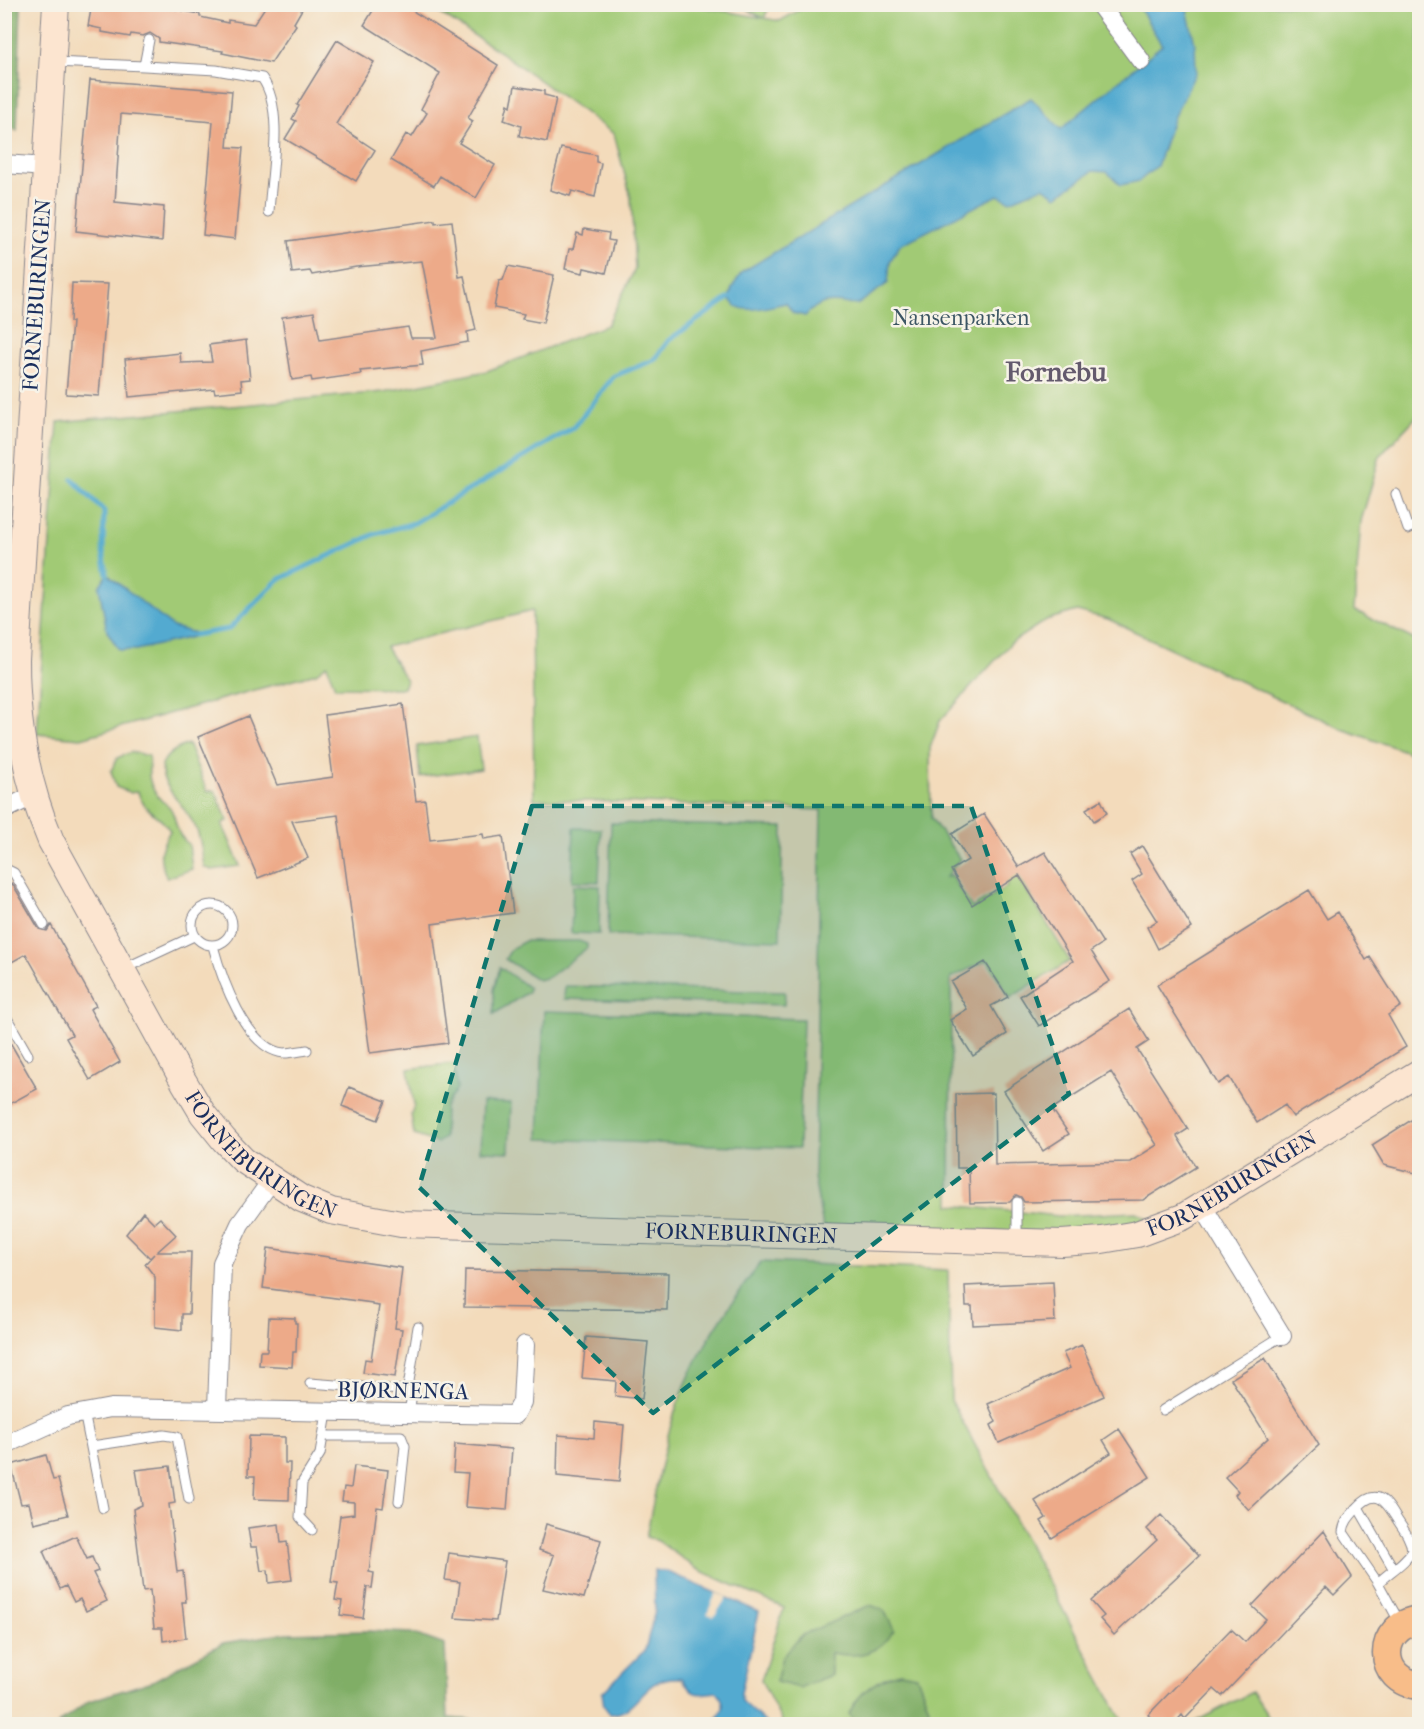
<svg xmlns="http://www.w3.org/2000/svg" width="1424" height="1729" viewBox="0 0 1424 1729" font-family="'IM FELL French Canon',serif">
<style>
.green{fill:#a1ca75;stroke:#5e7c6a;stroke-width:1.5}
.forest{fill:#80ae66;stroke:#4e6e62;stroke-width:1.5}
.water{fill:#53aad0;stroke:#376c97;stroke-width:1.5}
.pier{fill:#f3dbbb}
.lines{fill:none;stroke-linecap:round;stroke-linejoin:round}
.stream{stroke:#53aad0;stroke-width:5}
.building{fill:#edaa89}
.lane-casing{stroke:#87858c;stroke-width:11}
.street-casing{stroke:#87858c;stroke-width:20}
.secondary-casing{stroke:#87858c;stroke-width:28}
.primary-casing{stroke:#87858c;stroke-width:31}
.lane{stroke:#fff;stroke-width:9}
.street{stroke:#fff;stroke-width:18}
.secondary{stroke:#fce5d0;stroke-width:26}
.primary{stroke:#f8bd89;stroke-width:28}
.marked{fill:#0f766e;fill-opacity:0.2;stroke:#0f766e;stroke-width:4.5;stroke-dasharray:12 8;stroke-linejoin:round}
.labels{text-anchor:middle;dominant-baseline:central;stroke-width:5;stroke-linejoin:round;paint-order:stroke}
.street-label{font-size:22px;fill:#1b2f5e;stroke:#f7f3e8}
.park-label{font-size:22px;fill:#3c5664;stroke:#f7f3e8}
.district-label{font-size:28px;font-weight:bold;fill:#645a6d;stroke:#f7f3e8}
</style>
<rect width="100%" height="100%" fill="#f7f3e8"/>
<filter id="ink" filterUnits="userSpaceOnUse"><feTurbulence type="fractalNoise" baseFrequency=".0167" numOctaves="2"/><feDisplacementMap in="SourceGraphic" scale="12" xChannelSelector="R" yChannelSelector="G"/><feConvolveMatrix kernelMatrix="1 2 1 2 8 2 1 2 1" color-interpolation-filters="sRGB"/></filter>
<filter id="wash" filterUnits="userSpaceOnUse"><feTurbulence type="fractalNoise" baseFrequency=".008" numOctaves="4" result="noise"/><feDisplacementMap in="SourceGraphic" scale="24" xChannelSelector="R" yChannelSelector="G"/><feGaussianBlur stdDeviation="1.35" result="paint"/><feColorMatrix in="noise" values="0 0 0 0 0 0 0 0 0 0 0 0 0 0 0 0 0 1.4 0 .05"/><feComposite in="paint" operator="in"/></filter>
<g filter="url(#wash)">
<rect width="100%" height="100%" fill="#f3dbbb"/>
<path class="green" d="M686 4 763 18 739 5 771 4 764 18 780 21 810 4 1419 5V414L1380 456 1361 521 1354 610 1419 642V756L1342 729 1108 619 1077 611 1046 620 1011 643 940 721 930 748 931 818 960 859 946 877 951 875 972 908 1008 886 1005 876 1015 871 1070 961 1010 998 987 960 951 978 950 1205 1059 1216 1136 1212 1151 1220 1064 1233 823 1227 814 1177 821 810 534 799 532 611 386 647 406 680 403 688 335 687 327 665 316 673 81 738 37 734 58 422 383 392 487 371 607 325 635 269 631 198 614 134 500 52 427 5Z
M477 737 481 769 420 777 417 746Z
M188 744 207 791H215L228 821 222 823 240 866 212 870 204 867C202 854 201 837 195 826 179 795 133 765 188 744Z
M131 752 149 756C148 775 148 787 162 801 165 803 170 807 172 811 179 827 173 830 189 845L192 869 167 878C158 858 158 851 170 831 161 814 142 812 138 791L131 793 116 787 111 771 117 758Z
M611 823 783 827 780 940 608 935Z
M574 828 601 829 599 882 572 881Z
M573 885 600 886 599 934 571 933Z
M525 941H579L587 944V948L549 977 538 980 505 959 512 948Z
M500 967 529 988 528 992 494 1014V990Z
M565 986 785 992 784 1005 564 999Z
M544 1011 803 1019 799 1148 539 1139Z
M454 1063 457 1088 445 1107 444 1138 437 1143 414 1135 411 1114 414 1105 408 1069Z
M482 1102 511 1103 509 1152 480 1151Z
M761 1262 948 1270 951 1400 1124 1724H783L761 1680 784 1608 697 1569 658 1541 646 1537C654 1500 660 1461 671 1425 688 1364 724 1312 761 1262Z
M1252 1692 1273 1724H1191Z"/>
<path class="forest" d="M5 4 21 5 17 131 5 124Z
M870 1605 884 1610 894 1630C878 1655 858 1658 831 1653V1675L799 1688 776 1682 782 1657 802 1635Z
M367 1631 411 1633 445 1645 448 1718 528 1724H58L89 1701 153 1681 223 1643 287 1633Z
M900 1673 917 1676 929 1708 924 1722 903 1720 896 1724H857L849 1714C858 1692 878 1678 900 1673Z"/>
<path class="water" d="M1138 5H1186L1195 44 1196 72 1174 116 1157 166 1139 181 1121 185 1107 172 1093 171 1057 196 1043 187 1010 201 998 195 900 245 890 261 888 283 857 305C833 302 823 297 805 316L793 313 786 303C768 306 739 318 729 298L732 288 742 272 1031 98 1061 129 1162 45Z
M107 574 173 627 195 633 192 637 136 650H119L107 631 99 587Z
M654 1570 668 1572 759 1612 741 1693 742 1701 767 1724H710C722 1714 729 1706 717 1692 696 1695 693 1697 682 1678 640 1674 641 1714 610 1714L604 1706 602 1693 645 1650 655 1611Z"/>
<path class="pier" d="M716 1593 727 1597 714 1617 707 1614Z"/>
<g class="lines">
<path class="stream" d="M72 479 104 511 103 552 107 574
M194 635 229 629 278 580 375 534 414 523 574 427 614 376 654 360 669 340 729 298"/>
</g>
<g id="blocks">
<path class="building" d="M92 4H147L200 14V17L228 23V20L254 24 267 4H305L294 23 296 25 271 63 222 53 223 51 159 42V39L150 33 143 36 131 34 130 37 102 32V29L88 26Z
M377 4H402L498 65 468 118 473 121 459 143 495 165 476 198 440 176 434 186 391 160 406 134 412 137 427 113 421 109 440 73 364 25Z
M337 40 374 62 336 124 375 150 356 181 285 139 296 121 292 119 299 106 297 105Z
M90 80 232 91 227 147 243 148 235 239 203 235 213 122 121 114 115 202 164 207 162 241 76 231Z
M515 86 544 91V95L556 98 547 142 519 136 521 126 504 120 508 104 511 106Z
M561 148 596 155V162L601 163 595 197 572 191 570 196 550 190Z
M435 220V223L452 221 459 277 464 276 476 330 467 332 468 342 421 351 423 365 360 371 361 374 312 381 311 377 292 380 282 317 314 312 320 340 408 327 411 338H437L422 261 356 267 312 275 310 271 292 273 288 241Z
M584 229 609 233 608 240 614 241 606 273 584 268 583 273 565 269 569 249H573L577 233 583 235Z
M508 266 554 275 543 323 522 319 524 314 494 308 499 281 503 280Z
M72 283 108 284 99 396 66 394 72 322H70Z
M246 340 250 379 241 380 242 390 215 393 214 389 129 397 125 359 180 353 181 363 212 362 209 345Z
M403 704 416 801 425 800 430 840 483 834 484 839 503 836 513 913 432 924 448 1043 370 1053 338 815 292 821 308 858 258 878 198 737 248 716 277 785 333 777 325 715Z
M1101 800 1107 813 1094 821 1086 809Z
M984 814 1019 867 1045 852 1103 943 1091 951 1110 981 1039 1026 1020 996 1073 961 1019 875 972 905 951 870 968 860 952 834Z
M1142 846 1192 928 1158 949 1147 927 1157 921 1132 881 1142 874 1130 854Z
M12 883 39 929 47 931 51 925 96 1006 90 1009 120 1062 90 1080 66 1038 72 1035 26 954 10 963 4 952V888Z
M1309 890 1327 919 1338 912 1366 960 1370 957 1401 1006 1388 1015 1406 1047 1293 1117 1285 1105 1257 1123 1229 1077 1218 1084 1157 985Z
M985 962 1008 997 991 1006 1007 1034 973 1056 950 1020 967 1009 951 982Z
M1129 1009 1149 1041 1137 1049 1188 1129 1177 1136 1196 1167 1143 1200 1024 1202 1021 1197 1016 1195 1010 1202 970 1203 969 1168H957L956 1094 994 1093 995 1165 1130 1162 1157 1145 1111 1072 1052 1109 1069 1134 1043 1151 1004 1091Z
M4 1032 37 1089 4 1107Z
M349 1087 386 1101 378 1120 342 1106Z
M1419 1115V1174L1384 1165 1372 1145Z
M143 1212 154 1223 160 1218 176 1235 157 1252H191L189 1314H182V1330L155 1327V1277L145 1264 154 1254 150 1258 126 1234Z
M268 1248 402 1268 395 1328 402 1329 395 1377 363 1373 365 1359 371 1360 379 1306 372 1305V1303L263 1288Z
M465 1270 668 1273 667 1310 464 1307Z
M1053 1282 1055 1321 973 1325 972 1306H966L965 1286Z
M269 1317 295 1318V1323H297L296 1352H293L292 1367 259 1365 260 1351H267Z
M586 1337 648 1342 642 1399 615 1396 616 1381 582 1378Z
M1082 1345 1104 1396 999 1443 991 1425 996 1422 988 1404 1070 1368 1063 1353Z
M1265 1358 1319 1445 1249 1510 1235 1495 1238 1491 1225 1477 1268 1438 1231 1379Z
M595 1422 624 1425 619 1482 557 1476 558 1435 594 1438Z
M1119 1429 1150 1477 1052 1538 1041 1521 1046 1518 1035 1501 1111 1453 1103 1440Z
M249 1436 285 1437V1463H290L289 1500 254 1499 255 1476H248Z
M455 1444 512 1449 507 1510 465 1507 468 1473 453 1472Z
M46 1455 53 1480 58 1479 68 1515 34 1523 29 1503 21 1504 11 1465Z
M170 1466 175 1503 169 1504 177 1572 183 1571 186 1602H182L186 1638 163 1641 162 1628H154L150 1590 143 1591 133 1509 142 1505 136 1470Z
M354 1466 388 1470 383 1508 377 1507 369 1572 374 1573 372 1588 367 1587 363 1618 340 1615 342 1601 335 1600 338 1583 331 1582 340 1516 354 1514V1502L342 1501 344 1487 351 1488Z
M1161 1515 1199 1556 1114 1635 1100 1619 1104 1616 1091 1601 1157 1540 1147 1529Z
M279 1524 281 1543 287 1542 292 1580 269 1583 268 1570 261 1571 257 1547H251L248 1528Z
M546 1524 601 1540 584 1598 543 1589 554 1555 539 1550Z
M1324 1531 1352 1577 1334 1595 1326 1587 1222 1696 1214 1689 1185 1719 1182 1715 1173 1725H1159L1148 1715 1231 1629 1245 1642 1266 1619 1252 1606Z
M76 1536 87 1559 92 1557 98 1571 93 1573 107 1601 86 1611 80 1599 74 1602 66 1586 60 1589 43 1551Z
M449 1553 505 1561 496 1621 455 1618 460 1582 445 1580Z"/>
</g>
</g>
<g filter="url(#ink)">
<use href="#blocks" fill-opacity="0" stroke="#87858c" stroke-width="1.5"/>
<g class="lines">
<defs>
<path id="lane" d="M54 62 144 66 149 40
M144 66 216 70 262 78C285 110 271 174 269 212
M1396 494 1408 529 1420 523
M4 868 14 873 44 925
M192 925a20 20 0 1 1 40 0a20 20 0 1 1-40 0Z
M213 946C221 976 246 1050 284 1053 291 1053 300 1051 307 1050
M123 969 194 936
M4 1013 28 1055
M1017 1240V1202
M310 1383 400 1390 407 1393 411 1400 409 1415
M407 1393 418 1327
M1163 1410 1282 1336
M84 1412 103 1508
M325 1436H401L405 1446 399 1501
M92 1446 164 1435 177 1437 189 1499
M1358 1507 1393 1568
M312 1530 300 1517 302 1483 320 1454 327 1413
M1378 1583C1388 1573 1408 1561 1412 1550 1411 1539 1404 1530 1398 1521 1386 1501 1377 1486 1357 1508 1350 1516 1344 1522 1343 1532L1378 1583 1400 1623"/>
<path id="street" d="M1099 4 1141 61
M4 164 46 167
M4 810 32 796
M1203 1207 1282 1336
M217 1409 222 1263 240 1224 271 1181
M4 1445 68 1416 111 1408 515 1415 522 1402 525 1345"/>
<g id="secondary">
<path id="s1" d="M56 4 16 660C16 723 26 783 51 841L184 1082 203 1114 224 1140 243 1160 302 1199 331 1211 401 1224 1062 1243 1102 1240 1137 1234 1183 1217 1420 1072"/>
</g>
<path id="primary" d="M1420 1620C1376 1625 1376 1682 1420 1685"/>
</defs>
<use href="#lane" class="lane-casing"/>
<use href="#street" class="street-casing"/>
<use href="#secondary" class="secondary-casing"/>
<use href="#primary" class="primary-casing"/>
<use href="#lane" class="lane"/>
<use href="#street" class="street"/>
<use href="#secondary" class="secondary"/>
<use href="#primary" class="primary"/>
</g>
</g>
<path class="marked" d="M532 806H971L1069 1094 653 1413 419 1187Z"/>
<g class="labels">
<g class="street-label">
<text transform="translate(37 295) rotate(-86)">FORNEBURINGEN</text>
<text stroke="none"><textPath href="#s1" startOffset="1227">FORNEBURINGEN</textPath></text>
<text stroke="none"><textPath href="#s1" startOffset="2234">FORNEBURINGEN</textPath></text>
<text stroke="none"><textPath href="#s1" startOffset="1730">FORNEBURINGEN</textPath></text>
<text transform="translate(403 1391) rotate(1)">BJØRNENGA</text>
</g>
<g class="park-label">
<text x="961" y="318">Nansenparken</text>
</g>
<g class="district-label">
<text x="1056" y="371">Fornebu</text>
</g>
</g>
<rect width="1424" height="1729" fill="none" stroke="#f7f3e8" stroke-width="24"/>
</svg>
